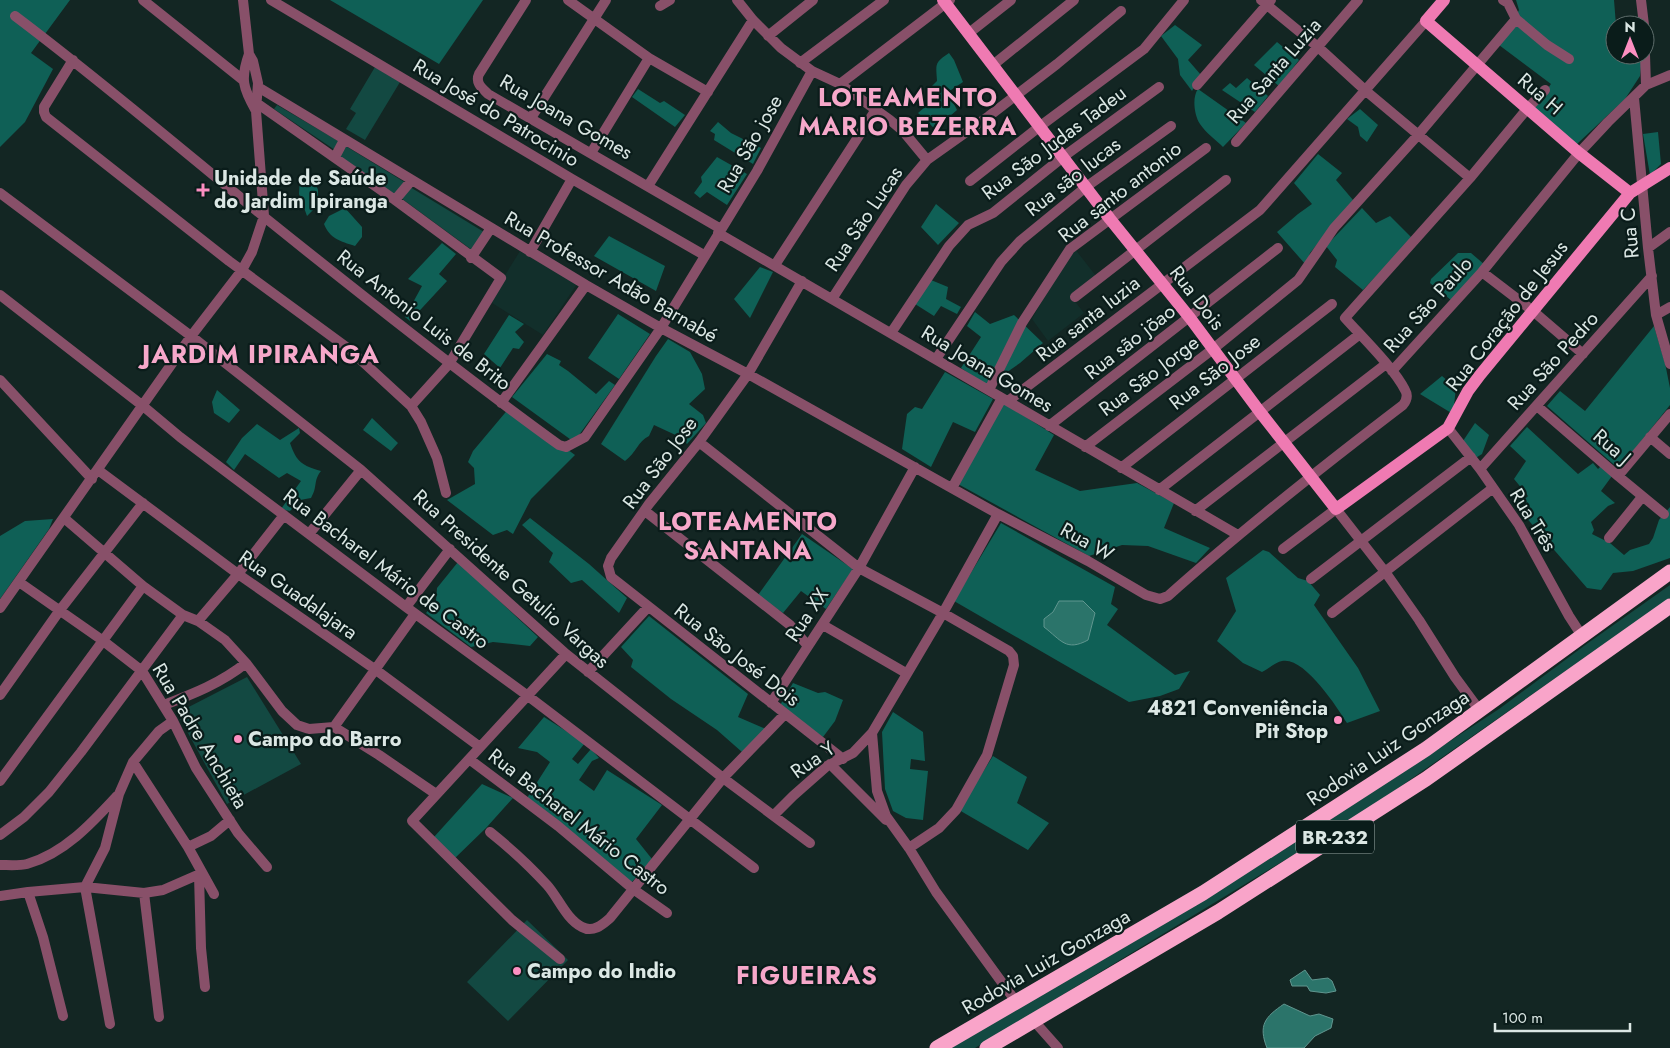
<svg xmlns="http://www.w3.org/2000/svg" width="1670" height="1048" viewBox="0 0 1670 1048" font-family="Jost,sans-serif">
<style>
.built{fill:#122f2b}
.green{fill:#134942}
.forest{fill:#0f6056}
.water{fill:#2b746a;stroke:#60968f}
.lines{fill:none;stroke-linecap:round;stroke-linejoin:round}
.minor{stroke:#885069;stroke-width:10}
.major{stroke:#ef7ab2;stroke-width:12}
.highway{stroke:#f9a4c9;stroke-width:15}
.poi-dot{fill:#fc8fc1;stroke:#0a1c1a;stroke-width:2}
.labels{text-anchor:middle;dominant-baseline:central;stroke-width:4.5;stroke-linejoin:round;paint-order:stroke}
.shield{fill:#0a1c1a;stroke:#9caaa7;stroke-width:1}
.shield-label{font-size:19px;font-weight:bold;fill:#dbe7e4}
.street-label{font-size:20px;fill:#dbe7e4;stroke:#0a1c1a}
.poi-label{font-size:20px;font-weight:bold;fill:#dbe7e4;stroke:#0a1c1a;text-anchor:start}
.district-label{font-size:25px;font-weight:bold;letter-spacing:1px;fill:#f6a8ca;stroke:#0a1c1a}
</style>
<rect width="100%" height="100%" fill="#132623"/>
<path class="built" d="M1075 249 1096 276 1070 295 1084 313 1048 341 1032 319 1053 281Z
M520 251 577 284 543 335 489 301Z"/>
<path class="green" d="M375 67 400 82 365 140 346 129 356 113 350 109Z
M277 105 340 142 335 150 274 109Z
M344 145 406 183 396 196 338 155Z
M410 187 484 232 472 250 401 198Z
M1670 585V598L1364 812 975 1048H950L1140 938 1282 851 1499 709 1588 643Z
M247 677 301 764 227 804 177 713Z
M527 920 568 960 508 1021 467 982Z"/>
<path class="forest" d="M0 0H70L31 53 53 69 25 122 0 147Z
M330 0H483L439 64Z
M1516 0H1614L1616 25 1615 55H1618L1619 60 1642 59 1640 76 1625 99 1577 144 1534 107 1551 84 1499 45 1519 10Z
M1175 25 1202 45 1188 60 1201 75 1192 91 1180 75 1178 59 1161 36Z
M1277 42 1299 60 1279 86 1254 65Z
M949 53 954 60 963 82 948 92 957 110 935 129 918 113 934 99 929 89 937 81C936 64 934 63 949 53Z
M1247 78 1268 96 1255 112 1222 90 1230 83 1236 88Z
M638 89 660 103 664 101 685 115 675 127 632 97Z
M1198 89 1246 123 1223 147C1216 140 1206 133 1200 124 1194 115 1192 97 1198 89Z
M1360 109 1378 125 1367 142 1360 136 1358 127 1347 119Z
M718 122 731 133 761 148 753 164 714 140 715 134 710 131Z
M1658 132 1661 164 1650 175 1643 134Z
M1318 154 1342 173 1336 180 1353 200 1310 253 1306 265 1277 232 1298 214 1312 204 1294 183Z
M717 157 747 174 727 205 707 192 700 198 694 193 702 182 701 177Z
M300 177 315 182 318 190V205L307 216 299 194Z
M936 204 959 223 938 245 921 227Z
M345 208 362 227V237L355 246C340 241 330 239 324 224L329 216Z
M1362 208 1376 223 1390 216 1412 238 1363 290 1335 267 1337 260 1326 246Z
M609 236 665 266 656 291 594 256Z
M442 243 456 254 439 274 447 281 410 321 405 317 422 286 408 279Z
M1458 253H1471L1485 265 1451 300 1430 283 1431 279Z
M760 267 773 272 750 318 734 299Z
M931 280 948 287 946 299 961 307 957 314 941 306 934 316 915 304Z
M975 312 990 324 1014 315 1043 343 1020 363 987 386 961 368 981 337 967 326Z
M618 314 650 334 619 379 588 358Z
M509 315 524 324 515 332 524 342 519 349 513 348 500 368 484 354Z
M1654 326 1665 363 1670 388V405L1619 469 1547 406 1560 391 1585 411Z
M668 339 690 352 702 374 705 389 689 404 703 415 706 423 687 444 682 438 654 425 649 436C638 441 636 453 625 461L601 444 656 356Z
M547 354 561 361 559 365 568 371 596 394 609 381 615 385 574 442 512 397Z
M945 372 993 399 975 432 953 422 931 467 902 449 907 414 915 407 922 409Z
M1442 376 1456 388 1453 414 1420 394Z
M217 390 240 410 229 423 214 413 212 402Z
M1004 403 1054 435 1035 470 1080 491 1137 483 1174 503 1164 528 1210 548 1196 563 1148 546 1122 545 1089 556 958 484Z
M510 407 575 455 531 499 513 534 507 530 493 535 447 500 475 484 474 468 468 462 473 451Z
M372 418 398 443 391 451 363 430Z
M1475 423 1489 435 1482 454 1474 459 1463 441Z
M257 424 280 440 299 428 300 433 290 443C297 463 302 465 321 471 313 481 318 486 311 498L300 500 290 511 281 509 301 481 287 473 279 478 245 454 234 470 226 462 242 438Z
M1527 427 1578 474 1593 463 1598 469 1601 466 1612 476 1601 491 1615 503 1608 506 1591 522 1594 530 1592 534 1610 543 1624 555 1630 550 1649 544 1653 538 1659 520 1670 507V558L1633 571 1613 573 1601 590 1587 588 1517 507 1528 496 1514 479 1526 461 1510 446Z
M530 518 589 564 627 598 619 613 582 580 571 583 549 562 553 553 522 525Z
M53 519 49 529 0 599V536L25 521Z
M1001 523 1115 587 1111 604 1118 609 1107 625 1175 675 1190 671 1179 689 1160 696 1129 702 954 601Z
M802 534 853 569 826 609 801 591 783 613 758 595Z
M1263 550 1269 552 1298 578 1308 581 1320 595 1314 605 1358 668 1380 711 1347 723C1337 707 1304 656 1282 661 1276 662 1268 669 1262 672L1243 663 1217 641 1236 611 1226 578Z
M458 562 538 637 530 646 493 642 471 647 426 613 436 601 437 588Z
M649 616 748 694 738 717 766 729 742 752 717 730 671 699 631 667 633 660 621 647Z
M793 683 818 693 825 692 843 700 835 721 823 737 779 707Z
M893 712 923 732 925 761 911 759 910 769 928 771 923 820 906 818 893 811 885 789 882 732Z
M544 717 585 743 572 759 578 764 591 749 599 758 592 761 579 780 594 791 607 770 662 805 636 839 652 859 631 883 527 798 550 762 537 752 518 748Z
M993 756 1027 777 1017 803 1049 823 1028 850 959 810Z
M482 784 513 798 486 828 454 859 434 837Z"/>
<path class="water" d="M1059 601H1083L1095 613 1088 640C1066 652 1061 640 1044 627V619L1053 612Z
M1305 970 1312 980 1328 978 1332 981 1336 991 1326 993 1310 991 1307 986H1292L1290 980Z
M1284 1004 1310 1016 1319 1014 1333 1019 1331 1028 1315 1036 1304 1048H1267C1258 1025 1265 1017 1284 1004Z"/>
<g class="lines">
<path class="minor" d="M143 0 243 80
M271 0 572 179 704 255
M526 0 479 74C475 83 482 88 488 94L721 229
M568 0 649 58 708 92
M737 0 753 20 781 48 812 71 840 84 890 120 903 131 927 160
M1261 0 1318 47 1366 91 1470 178
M1503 0 1508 3 1516 19 1547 45 1569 59
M1641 0 1644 25
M660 6 670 0
M15 16C100 80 181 149 263 216 360 294 458 372 559 445L566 447 585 437 661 328 757 171 812 71
M969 33 1011 0
M768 36 813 0
M249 54C240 79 243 88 256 111
M1645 55 1646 85
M73 60 44 107V112L46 117 229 261 349 349 411 406 421 422 437 458 446 493
M800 63 884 0
M993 65 1074 0
M840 84 950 0
M1197 85 1271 0
M258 87 586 285 661 328 748 374 998 514 1088 561 1146 595 1160 599 1168 596C1244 528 1323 466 1403 405 1407 400 1408 395 1405 390 1394 368 1362 337 1345 318L1470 178 1527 109 1545 90
M1634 98 1648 248 1656 315 1670 364
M258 104 395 200 501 278 449 364 411 406
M531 118 606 0
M1236 142 1358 0
M591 153 649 58
M335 157 344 140
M970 181 1039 127 1144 49 1184 0
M648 186 753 20
M0 193 191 336 361 470 566 654 723 778 810 843
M395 200 411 181
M718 233 1238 535
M1648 248 1670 232
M530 252 572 179
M471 258 491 228
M775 265 875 111
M1482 272 1533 311 1583 354
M802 281 748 374 699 442 649 504 611 558 608 566 611 577 843 759
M0 295 143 406 180 437 406 607 528 696 754 868
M1075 297 1226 180
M832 299 906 185 927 160 989 116 1057 64 1121 11
M1656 315 1670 307
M891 333 949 246 968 225 993 213 1063 157 1159 87
M936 359 1001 262 1020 241 1086 187 1171 126
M1392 371 1482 272 1579 153 1608 122 1646 85 1670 75
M0 380 92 479
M989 390 1022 323 1070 249 1206 148
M1008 401 1260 210 1426 21
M501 403 586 285
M1537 406 1618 476 1664 514
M1049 426 1278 248
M1448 428 1480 469 1519 525 1569 616 1582 636
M1650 437 1670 454
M699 442 859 568 943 613 1009 651 1013 656 1014 665 987 755 956 810 939 828 909 848
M1085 447 1213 349 1298 280 1334 228 1418 135 1516 19
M1121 468 1332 304
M1480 469 1652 276
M98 470 238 574 376 670 480 747
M1618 476 1670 414
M952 488 1002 398
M1159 490 1360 334
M645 511 790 625 808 646
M1195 511 1386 364
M998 514 943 613 872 733 877 791 886 816 909 848 936 892 1017 1003
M64 518 143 586 183 615 198 621 225 640 246 663 282 711 297 725 309 729 334 727 379 755 436 794
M309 534 361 470
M1609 538 1642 497
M1283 549 1336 509 1386 573 1419 620 1455 677 1480 711
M1311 579 1471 457
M19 582 102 640 142 671 173 721 196 768 238 833 267 867
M406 607 450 549
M0 608 192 335 242 270 252 252 264 216 256 111 258 83 253 61 249 54 243 0
M1332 613 1493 488
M198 621 238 574 284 515
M823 625 906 673
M588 672 648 607
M0 695 60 610 143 503
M771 703 859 568 915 467
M164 705C193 694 221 683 246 663
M334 727 415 614
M469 759 558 826 633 889 667 913
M133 762 188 847 214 894
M830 764 886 820
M0 781 143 586
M774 815 793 796 827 766 853 753 872 733
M490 832C510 848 529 865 547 885 558 897 566 919 582 927 593 933 602 925 610 918L723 778 785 714
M0 835 24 817 49 792 81 752 183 615
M188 847 211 836 230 820
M0 865C8 865 19 866 27 864 64 854 93 822 117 796
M199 875 201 948 205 987
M28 892 43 937 63 1016
M144 893 159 1017
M0 896 28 892 85 887 144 893 163 890 202 873
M560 959 512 920 412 821 566 654
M1034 1021 1058 1048
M110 1024 85 887 105 848 119 794 133 762 159 731 173 721"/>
<path class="major" d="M943 0 1110 219 1190 318 1260 412 1336 509 1448 428 1468 391 1480 375 1630 193 1670 168
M1444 0 1426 21 1579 153 1630 193"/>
<path class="highway" d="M937 1048 1203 893 1426 749 1670 572
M987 1048 1218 912 1426 779 1670 606"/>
</g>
<g class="poi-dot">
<path d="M200.5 182.5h5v5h5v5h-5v5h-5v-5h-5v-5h5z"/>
<circle cx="1338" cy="720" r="5"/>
<circle cx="238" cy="739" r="5"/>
<circle cx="517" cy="971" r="5"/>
</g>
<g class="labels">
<rect class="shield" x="1296" y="820.5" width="78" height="33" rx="4"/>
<g class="shield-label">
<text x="1335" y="837">BR-232</text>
</g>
<g class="street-label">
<text transform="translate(1274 71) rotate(-49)">Rua Santa Luzia</text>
<text transform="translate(1540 94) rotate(41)">Rua H</text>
<text transform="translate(496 113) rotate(31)">Rua José do Patrocinio</text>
<text transform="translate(566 117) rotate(30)">Rua Joana Gomes</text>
<text transform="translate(1054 143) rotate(-37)">Rua São Judas Tadeu</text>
<text transform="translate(750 144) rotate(-60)">Rua São jose</text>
<text transform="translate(1073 177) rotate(-38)">Rua são lucas</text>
<text transform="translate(1120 192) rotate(-38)">Rua santo antonio</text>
<text transform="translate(864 219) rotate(-56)">Rua São Lucas</text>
<text transform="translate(1630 233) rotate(-95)">Rua C</text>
<text transform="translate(611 277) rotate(30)">Rua Professor Adão Barnabé</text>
<text transform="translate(1197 298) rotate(52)">Rua Dois</text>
<text transform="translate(1428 305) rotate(-48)">Rua São Paulo</text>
<text transform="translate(1507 316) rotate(-52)">Rua Coração de Jesus</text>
<text transform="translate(1088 319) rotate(-38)">Rua santa luzia</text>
<text transform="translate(424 320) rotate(38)">Rua Antonio Luis de Brito</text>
<text transform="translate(1130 342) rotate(-38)">Rua são jõao</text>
<text transform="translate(1553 361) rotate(-48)">Rua São Pedro</text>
<text transform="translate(987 369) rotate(31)">Rua Joana Gomes</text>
<text transform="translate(1215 372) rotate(-38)">Rua São Jose</text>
<text transform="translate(1149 376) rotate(-37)">Rua São Jorge</text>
<text transform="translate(1612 447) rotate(41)">Rua J</text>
<text transform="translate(660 463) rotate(-53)">Rua São Jose</text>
<text transform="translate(1533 520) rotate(58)">Rua Três</text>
<text transform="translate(1087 542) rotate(29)">Rua W</text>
<text transform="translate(386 569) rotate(37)">Rua Bacharel Mário de Castro</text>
<text transform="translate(511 579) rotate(42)">Rua Presidente Getulio Vargas</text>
<text transform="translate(298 595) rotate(35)">Rua Guadalajara</text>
<text transform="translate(807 615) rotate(-56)">Rua XX</text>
<text transform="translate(737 655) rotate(38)">Rua São José Dois</text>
<text transform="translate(200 736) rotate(59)">Rua Padre Anchieta</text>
<text transform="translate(1388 748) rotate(-34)">Rodovia Luiz Gonzaga</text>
<text transform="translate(813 760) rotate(-35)">Rua Y</text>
<text transform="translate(579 822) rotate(38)">Rua Bacharel Mário Castro</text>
<text transform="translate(1046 962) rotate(-30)">Rodovia Luiz Gonzaga</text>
</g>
<g class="poi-label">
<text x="214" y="178">Unidade de Saúde<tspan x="214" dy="23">do Jardim Ipiranga</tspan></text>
<text x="1328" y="708" text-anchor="end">4821 Conveniência<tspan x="1328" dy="23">Pit Stop</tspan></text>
<text x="248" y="739">Campo do Barro</text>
<text x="527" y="971">Campo do Indio</text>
</g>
<g class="district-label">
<text x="908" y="97">LOTEAMENTO<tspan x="908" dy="29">MARIO BEZERRA</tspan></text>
<text x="261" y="354">JARDIM IPIRANGA</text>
<text x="748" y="521">LOTEAMENTO<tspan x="748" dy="29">SANTANA</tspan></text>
<text x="807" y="975">FIGUEIRAS</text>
</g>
</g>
<g transform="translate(1630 40)"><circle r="24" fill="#0a1c1a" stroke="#5e6d6b"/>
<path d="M0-4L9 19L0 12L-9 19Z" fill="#fc8fc1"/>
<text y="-8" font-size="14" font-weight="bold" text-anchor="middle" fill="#dbe7e4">N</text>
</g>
<path d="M1495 1023v8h135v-8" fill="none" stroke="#dbe7e4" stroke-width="2.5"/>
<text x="1502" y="1023" font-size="15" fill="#dbe7e4" stroke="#0a1c1a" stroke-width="4" paint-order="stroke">100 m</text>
</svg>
